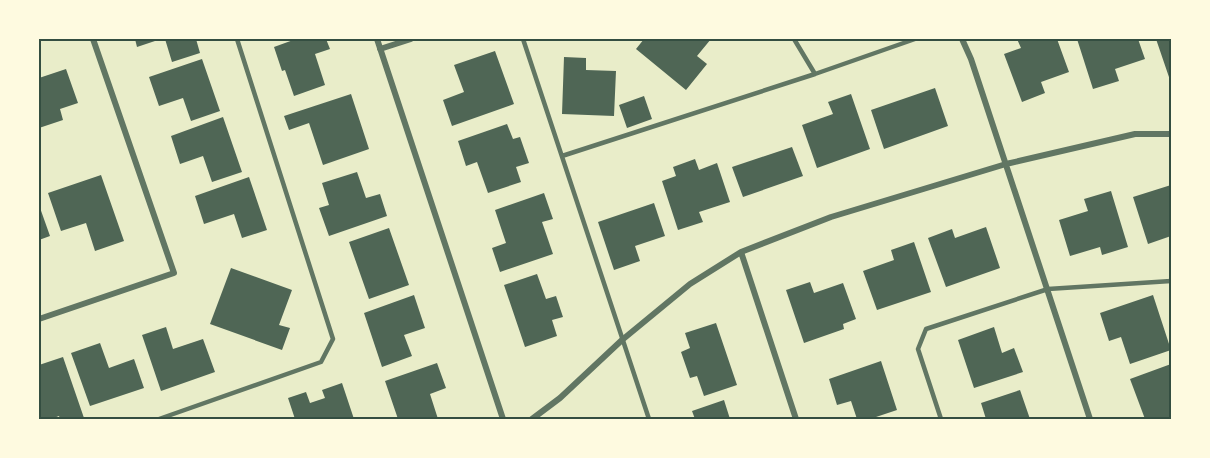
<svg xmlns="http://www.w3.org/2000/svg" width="1210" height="458" viewBox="0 0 1210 458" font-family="Raleway,sans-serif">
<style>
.building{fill:#4f6655}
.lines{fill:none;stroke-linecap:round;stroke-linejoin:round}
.service{stroke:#617663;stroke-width:4.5}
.minor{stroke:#617663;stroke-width:6}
.neatline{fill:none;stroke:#344e41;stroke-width:2}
</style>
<rect width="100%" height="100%" fill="#e9edc9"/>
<path class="building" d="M135 39H161L137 47Z
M165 39H196L200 53 172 62Z
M296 39H326L330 49 315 54 325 85 294 96 285 70 282 71 274 47Z
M644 39H711L697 56 707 64 686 90 636 49Z
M1017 39H1057L1069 72 1041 82 1045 93 1022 102 1004 54 1021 48Z
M1077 39H1138L1145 59 1115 69 1119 81 1093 89Z
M1156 39H1171V83Z
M495 51 514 104 452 126 443 100 464 92 454 65Z
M564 57 586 58V70L616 71 614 116 562 114Z
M202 59 220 111 191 121 183 98 159 106 149 77Z
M66 69 78 103 60 109 63 120 39 128V78Z
M935 88 948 126 884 149 871 110Z
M351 94 369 149 323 165 309 123 289 130 284 116Z
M851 94 870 149 817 168 802 125 833 114 828 102Z
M644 96 652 119 627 128 619 105Z
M223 117 242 172 212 182 203 156 180 164 171 136Z
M507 124 513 139 520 137 529 163 516 167 521 182 488 193 477 162 466 166 458 141Z
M792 147 803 176 743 197 732 167Z
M695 159 699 170 717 163 730 202 699 212 703 222 678 230 662 181 676 176 673 167Z
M357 172 366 198 380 194 387 216 329 236 319 208 329 205 322 183Z
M101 175 124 241 95 251 86 223 61 231 48 193Z
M249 177 267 230 242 238 234 214 204 224 195 196Z
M1171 185V236L1148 244 1133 197Z
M1111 191 1128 247 1102 255 1100 247 1070 256 1059 220 1088 211 1084 199Z
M544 193 553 219 542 222 553 254 500 272 492 248 506 243 495 210Z
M654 203 665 236 635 246 640 261 614 270 598 222Z
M39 205 50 236 39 240Z
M986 227 1000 268 946 287 928 238 952 229 955 238Z
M389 228 409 285 369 299 349 242Z
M914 242 931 292 877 310 863 271 894 260 891 250Z
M231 268 292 290 279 325 290 328 282 350 210 324Z
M537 274 546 299 556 296 563 317 552 320 557 336 525 347 504 285Z
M810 282 814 293 843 283 856 319 843 324 844 329 804 343 786 290Z
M414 295 425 328 404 335 412 356 382 367 364 313Z
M1153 295 1171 350 1130 364 1121 337 1109 341 1100 313Z
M716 323 737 385 704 396 697 376 690 378 681 352 690 348 685 333Z
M166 327 173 349 203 339 215 372 161 391 142 335Z
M994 327 1002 353 1014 348 1023 372 974 388 958 340Z
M100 343 109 368 134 359 144 388 90 406 71 353Z
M63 357 84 418 60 419 59 416 51 419H39V365Z
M881 361 897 410 870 419H857L851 401 837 405 829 379Z
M437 363 446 388 430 394 438 419H398L385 381Z
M1171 364V419H1145L1130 379Z
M342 383 354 419H295L288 398 306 392 310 403 325 398 322 390Z
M1020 390 1030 419H986L981 403Z
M724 400 730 419H695L692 411Z"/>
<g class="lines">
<path class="service" d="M523 39 649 419
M794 39 815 74
M562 156 815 74 915 39
M159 419 321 362 333 339 237 39
M941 419 918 349 926 329 1048 289 1171 281"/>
<path class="minor" d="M377 39 503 419
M962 39 971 59 1090 419
M380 49 411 39
M741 252 796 419
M39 319 174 273 93 39
M532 419 560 398 622 340 690 284 741 252 831 217 1006 164 1135 134H1171"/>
</g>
<rect width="1210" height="458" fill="none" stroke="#fefae0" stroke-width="81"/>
<rect x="40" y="40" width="1130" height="378" class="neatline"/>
</svg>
